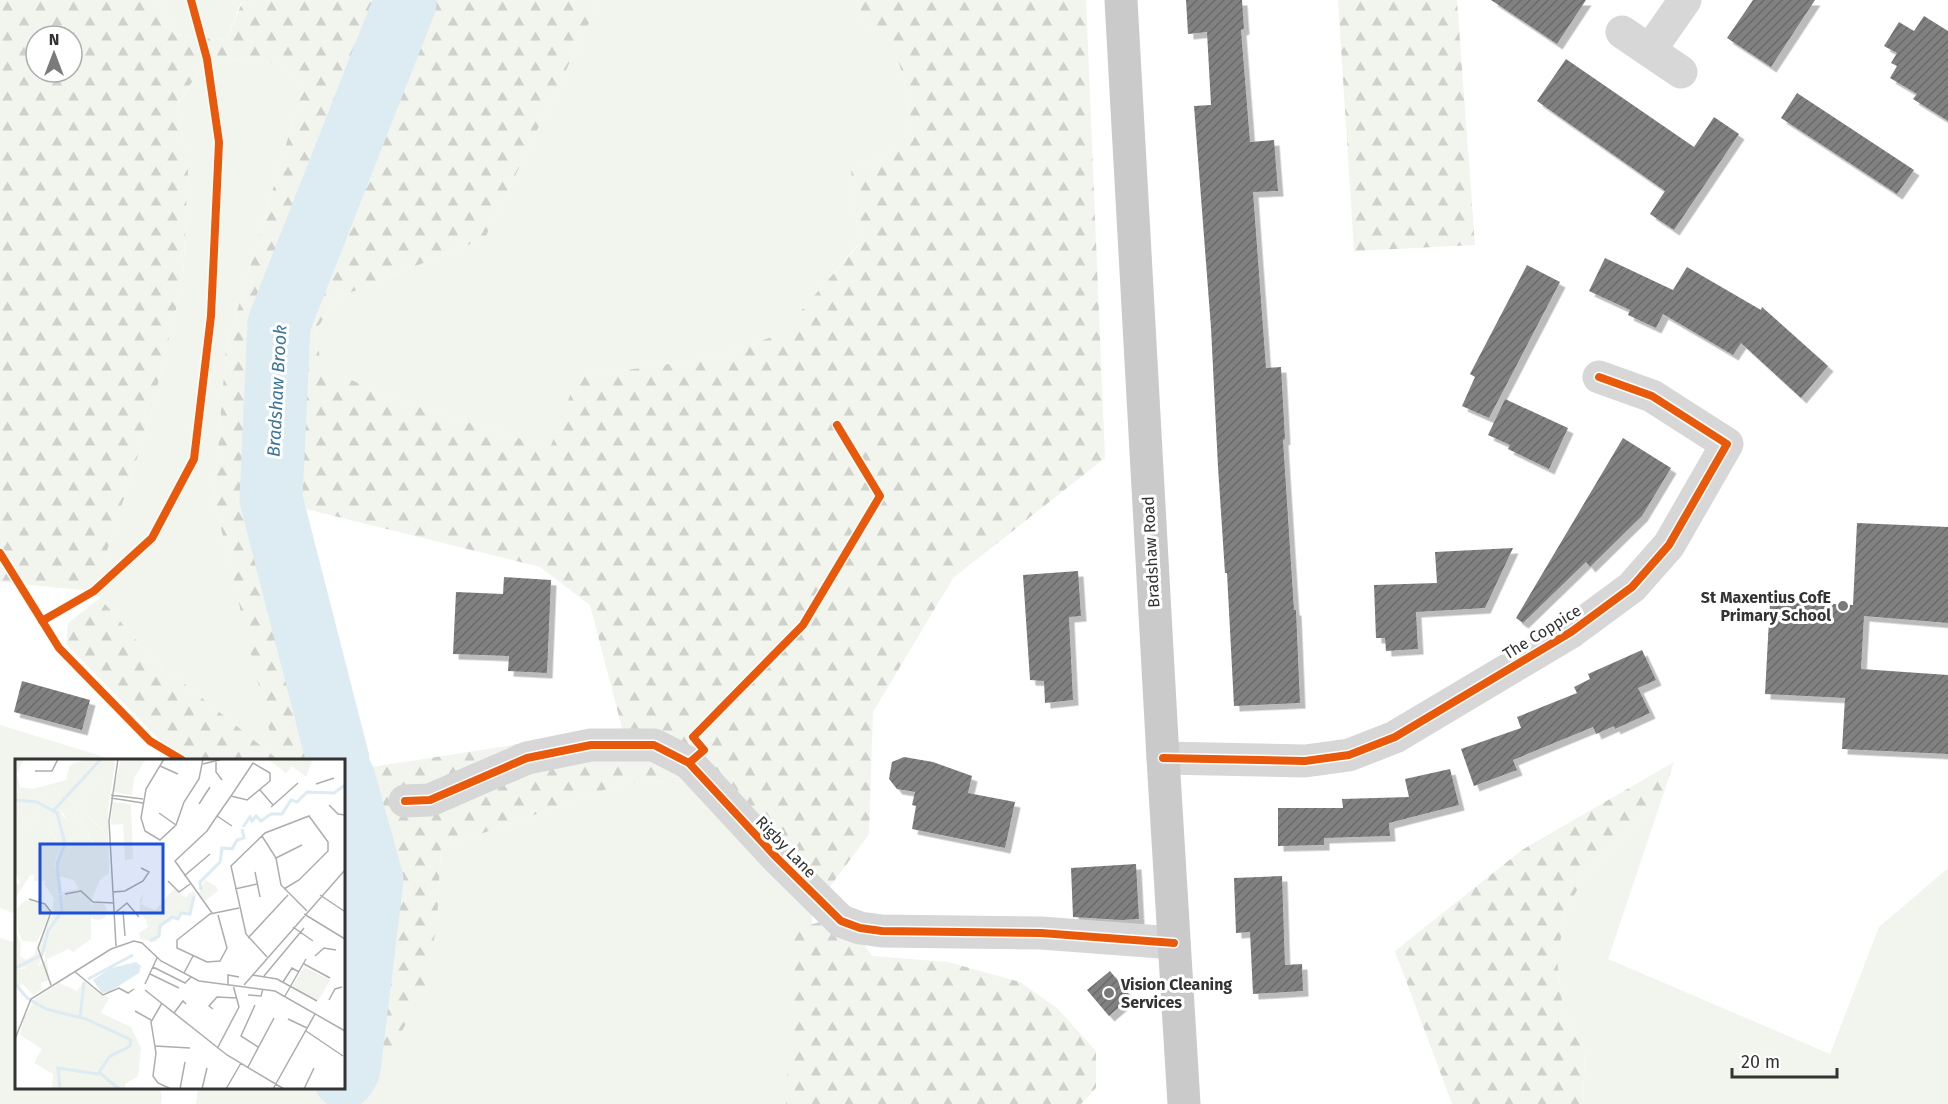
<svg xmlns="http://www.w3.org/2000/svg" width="1948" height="1104" viewBox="0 0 1948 1104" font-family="'Fira Sans',sans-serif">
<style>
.grass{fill:#f1f5ed}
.forest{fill:url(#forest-firs);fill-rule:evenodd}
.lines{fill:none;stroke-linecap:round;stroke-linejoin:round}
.river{stroke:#ddebf3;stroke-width:63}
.building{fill:url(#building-hatch);filter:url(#shadow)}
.minor{stroke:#d7d7d7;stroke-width:33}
.major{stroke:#cacaca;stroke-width:33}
.cycleway-casing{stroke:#fff;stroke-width:11}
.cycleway{stroke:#e8590c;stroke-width:8}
.poi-dot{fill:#7a7a7a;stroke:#fff;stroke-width:2}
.labels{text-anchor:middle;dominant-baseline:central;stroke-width:6;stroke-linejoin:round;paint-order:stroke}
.street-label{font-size:16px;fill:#333;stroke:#fff}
.poi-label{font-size:16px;font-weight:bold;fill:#333;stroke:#fff;text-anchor:end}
.water-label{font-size:18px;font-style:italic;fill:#3f7597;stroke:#fff}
.inset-river{fill:none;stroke:#ddebf3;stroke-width:3}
.inset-road{fill:none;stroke:#adadad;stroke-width:1.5}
.view{fill:#1d4ed8;fill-opacity:0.15;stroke:#1d4ed8;stroke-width:3}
.inset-edge{fill:none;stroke:#333;stroke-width:3}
</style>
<defs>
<pattern id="forest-firs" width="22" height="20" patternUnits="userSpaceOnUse" patternTransform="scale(1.5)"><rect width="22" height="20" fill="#f1f5ed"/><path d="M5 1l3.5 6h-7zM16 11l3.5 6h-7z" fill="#cfd2cc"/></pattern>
<pattern id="building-hatch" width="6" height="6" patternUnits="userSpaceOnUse" patternTransform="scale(1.5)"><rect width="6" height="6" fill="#818181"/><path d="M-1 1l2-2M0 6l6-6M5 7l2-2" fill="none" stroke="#6a6a6a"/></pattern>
<filter id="shadow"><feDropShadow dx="5.5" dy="5.5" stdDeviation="0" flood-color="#0004"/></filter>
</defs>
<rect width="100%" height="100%" fill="#fff"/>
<path class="grass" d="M159 0H255L241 3 226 40 174 35Z
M600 0H858L861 20 894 47 904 79 913 141 851 171 859 243 783 333 718 357 578 377 550 448 400 401 320 367 316 330 337 298 485 238Z
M207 59 281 63 303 87 226 349 214 499 277 759 150 656 94 591 148 424 183 281 188 171 177 106Z
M0 725 114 760H16V914L0 908Z
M688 780 812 911 811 1104H196L198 1088H344V810L378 812 396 875 380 1072 437 923 441 848 624 783Z
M1662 798 1608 959 1830 1054 1879 927 1948 868V1104H1583L1585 1051 1563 1009 1557 959 1566 911 1583 879Z
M0 938 16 943V1088H160L162 1096 161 1104H0Z"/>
<path class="forest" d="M0 0H159L174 35 226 40 242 3 255 0H600L485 238 337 298 316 330 321 367 400 401 550 448 577 377 718 357 782 333 859 244 851 171 913 141 904 79 894 48 861 20 858 0H1086L1105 458 953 578 873 712 869 834 812 911 688 780 624 783 441 848 437 923 425 989 379 1073 396 875 369 781 344 782V760H179L66 644 68 623 100 598 150 656 276 758 214 499 226 349 303 87 281 63 207 59 177 105 188 171 183 281 148 424 94 591 0 582ZM36 36H72V72H36ZM306 509 540 567 590 605 622 728 359 769 308 578Z
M1338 0H1457L1475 245 1354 251Z
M1674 762 1662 798 1583 879 1566 911 1557 959 1563 1009 1585 1051 1583 1104H1452L1395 951 1522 850Z
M844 915 872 956 948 962 1020 982 1058 1009 1096 1051V1088L1081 1104H786L792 930Z"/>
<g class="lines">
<path class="river" d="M338 760 271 499 279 324 405 3 404 0
M344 779 372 880 349 1069 344 1077"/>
</g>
<path class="building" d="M1186 0H1242L1244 29 1241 30 1250 142 1274 140 1278 191 1253 192 1266 368 1281 367 1285 439 1283 440 1294 610H1296L1300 703 1234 706 1227 573H1225L1218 467 1211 328 1194 106 1211 105 1207 32 1188 34Z
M1491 0H1586L1557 44Z
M1753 0H1815L1771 67 1727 38Z
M1924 16 1948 31V121L1913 99 1917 94 1890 78 1897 66 1891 63 1897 53 1884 46 1899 22 1914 31Z
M1566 59 1694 147 1714 117 1739 134 1674 230 1650 214 1665 191 1537 101Z
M1797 93 1914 170 1897 194 1781 118Z
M1605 258 1673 290 1687 267 1761 310 1762 307 1828 366 1801 398 1741 343 1733 355 1663 314 1656 328 1628 315 1630 310 1589 291Z
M1527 265 1560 282 1489 418 1462 406 1475 377 1470 374Z
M1505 399 1568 428 1549 469 1508 449 1510 445 1488 435Z
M1623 438 1671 468 1642 516 1590 567 1586 562 1523 623 1516 618Z
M1857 523 1948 527V623L1864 616 1861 669 1948 675V754L1842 749 1845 698 1765 694 1770 601 1853 605Z
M1513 548 1485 608 1416 612 1418 649 1386 651 1385 638H1376L1374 585 1437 583 1435 552Z
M1078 571 1081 616 1069 617 1073 700 1045 703 1044 681 1030 680 1023 575Z
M504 577 551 580 547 673 508 671 509 656 453 654 456 592 503 594Z
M1642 650 1656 680 1638 688 1650 713 1615 729 1614 726 1596 734 1593 727 1513 760 1517 770 1474 786 1461 749 1521 728 1517 717 1577 693 1574 687 1590 679 1588 674Z
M22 681 90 700 82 730 14 712Z
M904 757 933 762 972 776 968 793 1015 802 1005 848 912 829 916 806 912 805 915 792 897 789 889 779 892 762Z
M1450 769 1459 805 1389 823 1390 836 1324 838V845L1278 846V808H1343L1342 799 1409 797 1405 779Z
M1136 864 1139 919 1121 920 1073 917 1071 868Z
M1282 876 1285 965 1302 964 1303 991 1253 994 1250 932 1236 933 1234 878Z
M1110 971 1131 997 1109 1016 1087 990Z"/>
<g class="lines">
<path class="minor" d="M1622 32 1681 72
M1650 50 1685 0
M1163 758 1305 761 1349 755 1395 737 1571 632 1632 587 1669 545 1727 444 1652 396 1599 377
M405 801 430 800 527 758 591 745H654L689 763 777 858 841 921 860 928 882 931 1041 933 1174 943"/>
<path class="major" d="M1121 0 1163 758 1184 1104"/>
<defs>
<path id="cycleway" d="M0 553 59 648 150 741 182 760
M42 621 94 591 152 538 194 459 211 316 219 142 207 59 191 0
M1163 758 1305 761 1349 755 1395 737 1571 632 1632 587 1669 545 1727 444 1652 396 1599 377
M689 763 704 750 693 737 803 625 880 496 837 425
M405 801 430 800 527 758 591 745H654L689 763 777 858 841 921 860 928 882 931 1041 933 1174 943"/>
</defs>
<use href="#cycleway" class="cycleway-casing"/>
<use href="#cycleway" class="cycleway"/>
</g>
<g class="poi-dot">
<circle cx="1843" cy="606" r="6"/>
<circle cx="1109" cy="993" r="6"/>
</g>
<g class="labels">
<g class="street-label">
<text transform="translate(1151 552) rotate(-93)">Bradshaw Road</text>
<text transform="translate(1542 632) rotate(-32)">The Coppice</text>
<text transform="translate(786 847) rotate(46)">Rigby Lane</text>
</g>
<g class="poi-label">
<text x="1831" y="597">St Maxentius CofE<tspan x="1831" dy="18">Primary School</tspan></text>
<text x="1121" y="984" text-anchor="start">Vision Cleaning<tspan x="1121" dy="18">Services</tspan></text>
</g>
<g class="water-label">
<text transform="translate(277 391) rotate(-87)">Bradshaw Brook</text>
</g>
</g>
<g transform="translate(15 759)">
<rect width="330" height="330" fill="#fff"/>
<path d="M253 0H298L291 18 277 7 271 14ZM79 21 89 23V72L73 57 68 46V37ZM40 29 46 41 43 45 22 39 21 34ZM55 39 82 94 74 106 61 109 59 113 44 106 63 84 62 75 45 50ZM9 46 19 49 18 58 27 55 36 58 35 73 44 85 36 87 12 64 5 51ZM38 88 44 90 39 107 42 133 30 122ZM190 121 201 127 203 132 190 142 184 134ZM159 130 171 139 149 156 144 155 132 162 125 154V140L129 135 126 145 140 151ZM68 134 76 142V180L58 193 54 190 32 200 34 221 26 224V231L18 236 8 225 0 229V210L21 209 30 201V187L44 160 37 158 43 136H48L49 150 52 138ZM16 141 30 146 35 154 22 183 7 182 3 172 2 150 8 143Z" fill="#f1f5ed"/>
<path d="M0 0H9L2 15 5 28 18 30 51 21 55 6 71 0H95L100 4 93 51 94 114 85 121 76 142 68 134 53 138 48 152V134H43V146L37 152 39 139 29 125 31 122H19V116H15L0 140V126L5 124 0 112ZM79 21 89 23 88 72 73 57 68 46V37ZM40 29 46 41 43 45 22 39V34ZM55 39 82 93 74 106 61 109 59 113 45 106 55 100 63 84 61 68 47 56 45 50ZM9 46 19 49 18 58 27 55 36 59 35 73 44 84 36 87 12 64 5 51ZM38 88 44 90 38 116 42 132 31 122ZM44 117 59 121 64 130 47 133ZM106 0H131L119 19 117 36 98 33ZM97 43 116 45 118 100 110 101 108 65 96 66ZM178 132 181 136 175 155H167L147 167 141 183 125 180 124 174 133 168 131 163 144 155 149 156ZM74 152a9 9 0 1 1 18 0a9 9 0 1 1-18 0ZM34 157 45 160 18 217 11 213V208L0 210V171L6 184 5 197 11 201 19 196Z" fill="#f1f5ed" fill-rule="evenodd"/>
<path d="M289 208 315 221 303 242 277 228ZM69 222 94 239 86 254 116 268 126 289 123 317 110 325V330H37L38 315 19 304 27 290 5 276 9 259 20 240 44 224 62 232Z" fill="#f1f5ed"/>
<path d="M121 203 126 207 124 214 94 233 87 234 78 221 96 209Z" fill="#ddebf3"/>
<path class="inset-river" d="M0 41 22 43 42 54 50 85 42 105 47 152 33 172 27 196 0 209M38 52 86 0M228 68 235 58 237 62 241 57 246 62 256 55H267L276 41 282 43 292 33 319 34 330 26M186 131 185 123 205 103 207 89 217 90 222 81 229 79 227 70M135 182 144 177 145 167 157 158 163 160 166 154 175 155 179 137M73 220 118 196M0 224 12 239 31 250 71 260 116 281 115 287 94 298 83 315 43 309 45 330M65 258 69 223M85 314 104 330"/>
<path class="inset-road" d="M149 0 131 30 126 59 130 72 145 81 161 66 169 43 184 20 188 0M201 3V13L207 21M188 5 208 0M145 7 163 15M20 12H37L43 0M301 25 319 19M245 31 258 46M96 36 128 40M96 39 128 44M184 45 195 28M314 46 323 55 330 56M256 48 283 24M144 54 161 66M202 57 217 67M247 77 261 99 266 126 292 152M261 99 287 86M240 113 245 138M169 117 195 95M153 122 164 133 175 125M220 130 242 125M98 133 110 132 128 122 134 113 126 109M50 135 66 132 78 143 99 144M305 136 329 152M14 140 30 145 36 153 23 189 36 226M108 152 110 177M100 154 112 144 124 158M197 154 160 102 192 72 202 57 216 37 238 4 255 14V22L232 41 216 37M289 155 330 180M203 156 212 189 205 202 192 203 162 189V181L195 155 224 149M278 168 298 182M233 179 273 136M101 187 94 62 103 0M300 197 309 189 321 191M252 198 231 175 216 107 250 74 294 57 313 83V92L284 121 269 130M289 205 315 219M138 208 170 224 176 218M59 212 88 236 104 229 113 234 119 230M169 214 178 197M135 215 164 229M237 216 262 220 302 242M249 217 289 169M268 223 277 209 284 213M130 225 142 199M213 225V216L224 218M229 226 330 111M130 231 212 296 269 330M233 236 246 237 248 230M270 237 291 200M314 241 320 230 327 228M147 244 136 263 141 294 138 317 143 324 156 330M240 246 226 277 243 288M198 250 194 247 202 238 222 239M120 252 136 261M159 254 168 242 171 245M273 260 292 269M291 272 328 297M0 280 16 240 96 190 119 182 127 184 146 202 184 222 260 232 330 272M140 287 175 289M203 288 224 248 218 226M233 308 259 259M165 330 170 303M187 330 192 309M211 330 226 304M258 330 300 255M289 330 299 309"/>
<path class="view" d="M25 85H148V154H25Z"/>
<rect width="330" height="330" class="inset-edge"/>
</g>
<g transform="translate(54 54)"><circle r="28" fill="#ffffff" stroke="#adadad" stroke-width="1.5"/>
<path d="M0-4.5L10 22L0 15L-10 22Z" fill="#7a7a7a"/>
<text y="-9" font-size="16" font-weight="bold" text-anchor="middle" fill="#333333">N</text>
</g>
<path d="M1732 1068v9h105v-9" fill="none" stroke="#333333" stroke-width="3"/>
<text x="1741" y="1068" font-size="18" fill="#333333" stroke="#ffffff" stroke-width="4.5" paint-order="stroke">20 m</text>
</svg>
